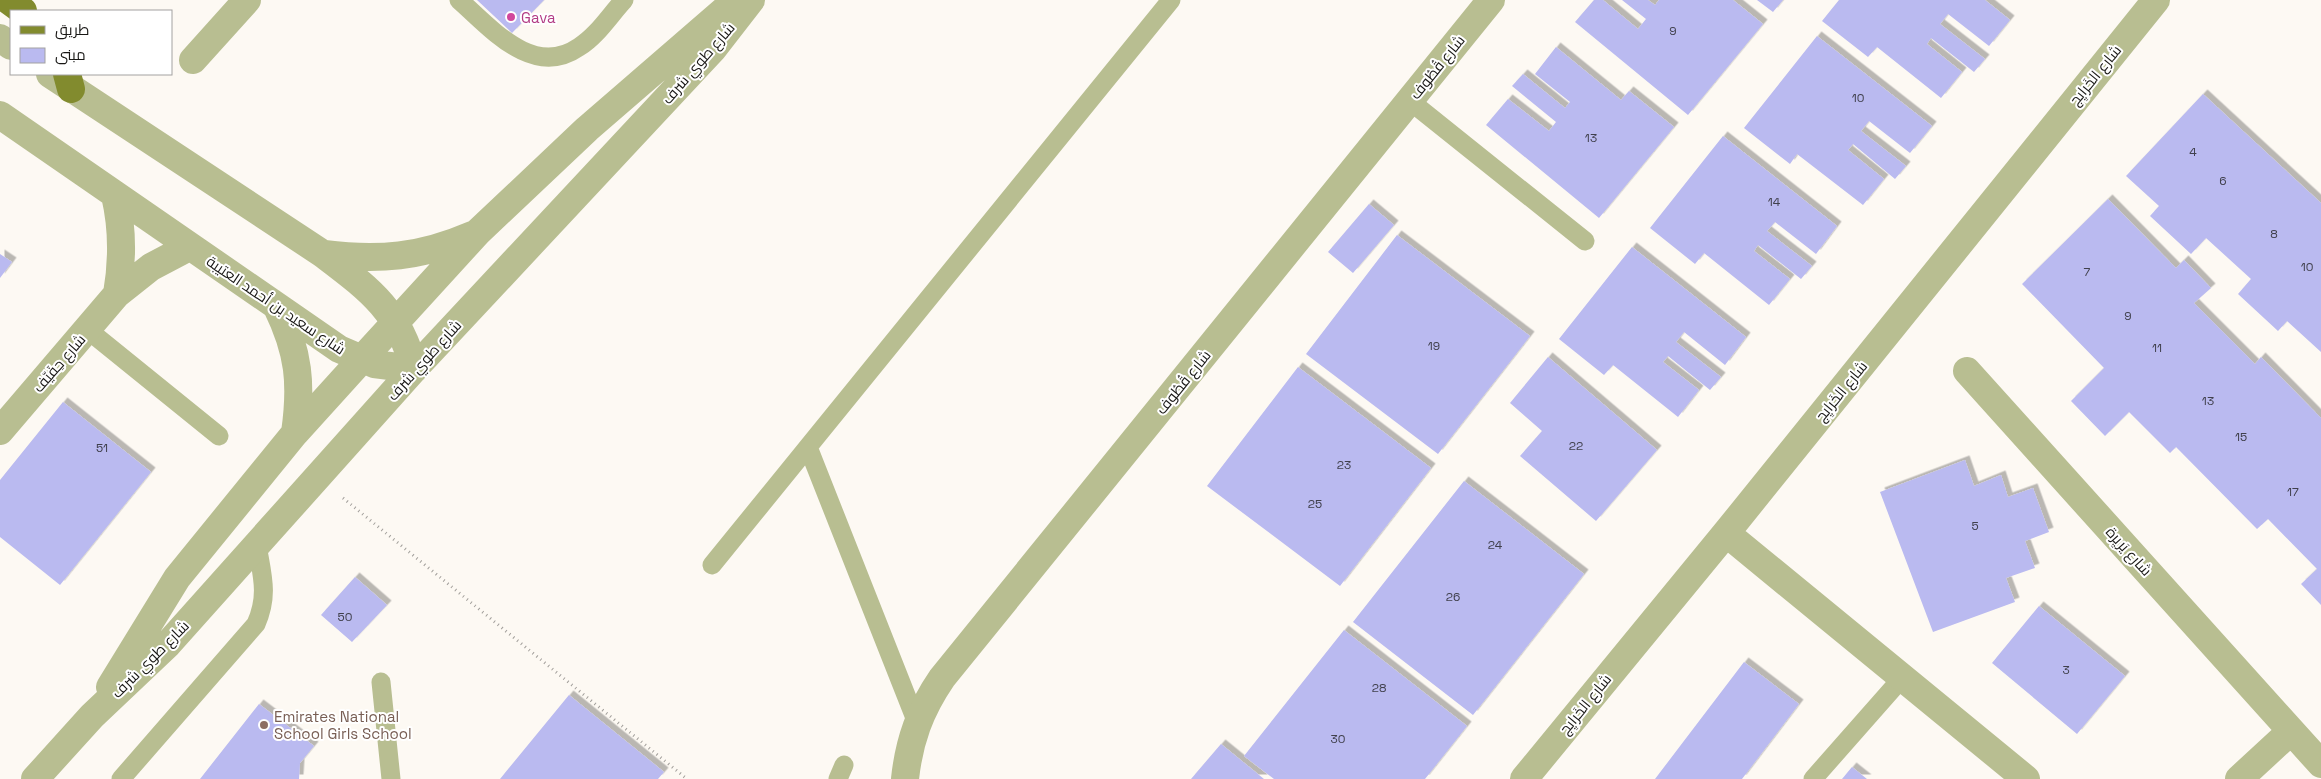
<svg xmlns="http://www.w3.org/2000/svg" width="2321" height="779" viewBox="0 0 2321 779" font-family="'Space Grotesk',Cairo,sans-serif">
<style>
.building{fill:#babaf0;filter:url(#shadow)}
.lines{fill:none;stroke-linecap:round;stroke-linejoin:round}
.path{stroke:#a29f9b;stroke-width:3;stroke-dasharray:1 4;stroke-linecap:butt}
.service{stroke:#b8be91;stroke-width:19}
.minor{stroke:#b8be91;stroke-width:28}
.primary{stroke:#828b2e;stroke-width:28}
.hotel-dot{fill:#d1479c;stroke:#fff;stroke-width:2}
.education-dot{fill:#8d6e63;stroke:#fff;stroke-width:2}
.labels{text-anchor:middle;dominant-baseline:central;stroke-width:4;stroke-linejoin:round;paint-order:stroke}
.number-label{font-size:12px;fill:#40404c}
.hotel-label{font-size:15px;fill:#b23c85;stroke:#fff;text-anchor:start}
.street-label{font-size:15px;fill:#181715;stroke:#fff}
.education-label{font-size:15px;fill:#785e54;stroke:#fff;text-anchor:start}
</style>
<defs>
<filter id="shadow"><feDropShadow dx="4.5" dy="-4.5" stdDeviation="0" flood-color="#0004"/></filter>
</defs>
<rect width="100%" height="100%" fill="#fdf9f3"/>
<path class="building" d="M477 0H544L512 33Z
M1594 0H1603L1638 29 1646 19 1622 0H1648L1655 5 1659 0H1733L1763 24 1688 115 1575 22Z
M1757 0H1783L1773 12Z
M1839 0H1985L2010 20 1989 46 1948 14 1940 24 1985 59 1974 72 1931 38 1927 44 1962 72 1941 98 1877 47 1868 57 1822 21Z
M1817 36 1932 126 1910 153 1869 121 1861 131 1906 166 1895 179 1853 144 1848 150 1884 179 1863 205 1797 154 1790 164 1744 128Z
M1556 47 1621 100 1629 91 1674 127 1599 218 1486 125 1508 99 1549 131 1556 122 1512 86 1523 74 1565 108 1570 102 1535 74Z
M2203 94 2321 203V352L2287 321 2278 331 2238 294 2251 279 2206 238 2191 254 2150 216 2159 206 2126 176Z
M1723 136 1837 226 1816 254 1775 222 1767 231 1812 266 1801 279 1758 245 1754 251 1790 279 1769 305 1704 253 1695 264 1650 228Z
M2108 199 2176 268 2184 260 2211 288 2194 303 2255 364 2261 357 2321 418V605L2301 584 2317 569 2268 519 2257 529 2176 447 2170 453 2129 412 2105 436 2071 401 2104 368 2022 284Z
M1369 204 1394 225 1353 273 1328 252Z
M1397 235 1530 336 1438 454 1306 354Z
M1632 247 1746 337 1725 365 1684 332 1676 342 1721 377 1710 390 1668 356 1663 362 1699 390 1678 417 1613 365 1604 375 1559 339Z
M0 254 12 262 0 278Z
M1548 357 1657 450 1596 521 1520 456 1542 431 1510 403Z
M1298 367 1431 468 1340 586 1207 486Z
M63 402 151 472 60 585 0 537V480Z
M1965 460 1974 486 2001 475 2008 497 2033 488 2049 532 2025 541 2035 568 2006 578 2015 602 1933 632 1880 492Z
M1464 481 1584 574 1473 715 1353 622Z
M355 577 387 605 352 642 321 615Z
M2039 606 2125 676 2077 734 1992 663Z
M1344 630 1467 726 1425 779H1274L1244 756Z
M1744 662 1799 704 1742 779H1655Z
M569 695 664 772 658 779H500Z
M259 704 314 746 300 763 299 779H200Z
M1221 744 1264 779H1191Z
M1852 767 1867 779H1842Z"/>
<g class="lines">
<path class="path" d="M343 498 687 779"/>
<path class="service" d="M459 0C491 28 533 79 579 47 597 36 610 15 624 0
M1410 101 1585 241
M88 330 219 436
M808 447 917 723
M712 565 1171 0
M381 682 391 779
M121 779 256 624C269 595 262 575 257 545
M838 779 844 765
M1813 779 1902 678"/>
<path class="minor" d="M0 38 11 46
M193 60 247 0
M50 74 323 254C369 289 399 310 414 369
M0 115 339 349 374 364 414 369
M115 195C123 229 123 259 117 294
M324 254C379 261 421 257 472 235
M277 307C299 352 302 384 295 433
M1967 371 2321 764
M0 431 117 294 151 267 189 247
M1726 533 2026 779
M110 687 177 578 295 433 362 359 478 232 587 129 735 1
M35 779 92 716 168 644 414 369 713 49 751 0
M905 779C909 741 920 710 942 678L1491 0
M1524 779 1726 533 2156 0
M2239 779 2291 731"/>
<path class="primary" d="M8 0 23 11
M67 74 71 89"/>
</g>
<circle class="hotel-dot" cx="511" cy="17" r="5"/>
<circle class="education-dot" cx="264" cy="725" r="5"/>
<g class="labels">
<g class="number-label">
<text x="1673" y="31">9</text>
<text x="1858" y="98">10</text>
<text x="1591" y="138">13</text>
<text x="2193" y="152">4</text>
<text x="2223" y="181">6</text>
<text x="1774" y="202">14</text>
<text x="2274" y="234">8</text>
<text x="2307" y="267">10</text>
<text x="2087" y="272">7</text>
<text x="2128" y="316">9</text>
<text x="1434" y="346">19</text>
<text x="2157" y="348">11</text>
<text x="2208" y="401">13</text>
<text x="2241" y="437">15</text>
<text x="1576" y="446">22</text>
<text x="102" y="448">51</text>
<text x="1344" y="465">23</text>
<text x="2293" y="492">17</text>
<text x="1315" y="504">25</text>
<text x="1975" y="526">5</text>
<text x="1495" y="545">24</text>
<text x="1453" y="597">26</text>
<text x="345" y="617">50</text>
<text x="2066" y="670">3</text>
<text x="1379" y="688">28</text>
<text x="1338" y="739">30</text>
</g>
<g class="hotel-label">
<text x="521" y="17">Gava</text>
</g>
<g class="street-label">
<text transform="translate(698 63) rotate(-49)">شارع طوي شرف</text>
<text transform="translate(1437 67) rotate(-51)">شارع قُطُوف</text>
<text transform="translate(2095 75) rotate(-51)">شارع الخَرايِج</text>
<text transform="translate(276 305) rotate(34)">شارع سعيد بن أحمد العتيبة</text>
<text transform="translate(424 360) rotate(-48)">شارع طوي شرف</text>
<text transform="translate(59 363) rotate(-49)">شارع حِفَيّف</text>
<text transform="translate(1183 382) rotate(-51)">شارع قُطُوف</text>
<text transform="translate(1841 391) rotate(-51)">شارع الخَرايِج</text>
<text transform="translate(2129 551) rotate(48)">شارع يَريِرة</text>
<text transform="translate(150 659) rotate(-45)">شارع طوي شرف</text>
<text transform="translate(1585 704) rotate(-51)">شارع الخَرايِج</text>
</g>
<g class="education-label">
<text x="274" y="716">Emirates National<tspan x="274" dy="17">School Girls School</tspan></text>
</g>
</g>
<rect x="10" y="10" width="162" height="65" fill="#ffffff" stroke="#a3a2a1"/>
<rect x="20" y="26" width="25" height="8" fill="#828b2e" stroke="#a3a2a1"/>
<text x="55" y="35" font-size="15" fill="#181715">طريق</text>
<rect x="20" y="48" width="25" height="15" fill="#babaf0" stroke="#a3a2a1"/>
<text x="55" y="60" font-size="15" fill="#181715">مبنى</text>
</svg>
